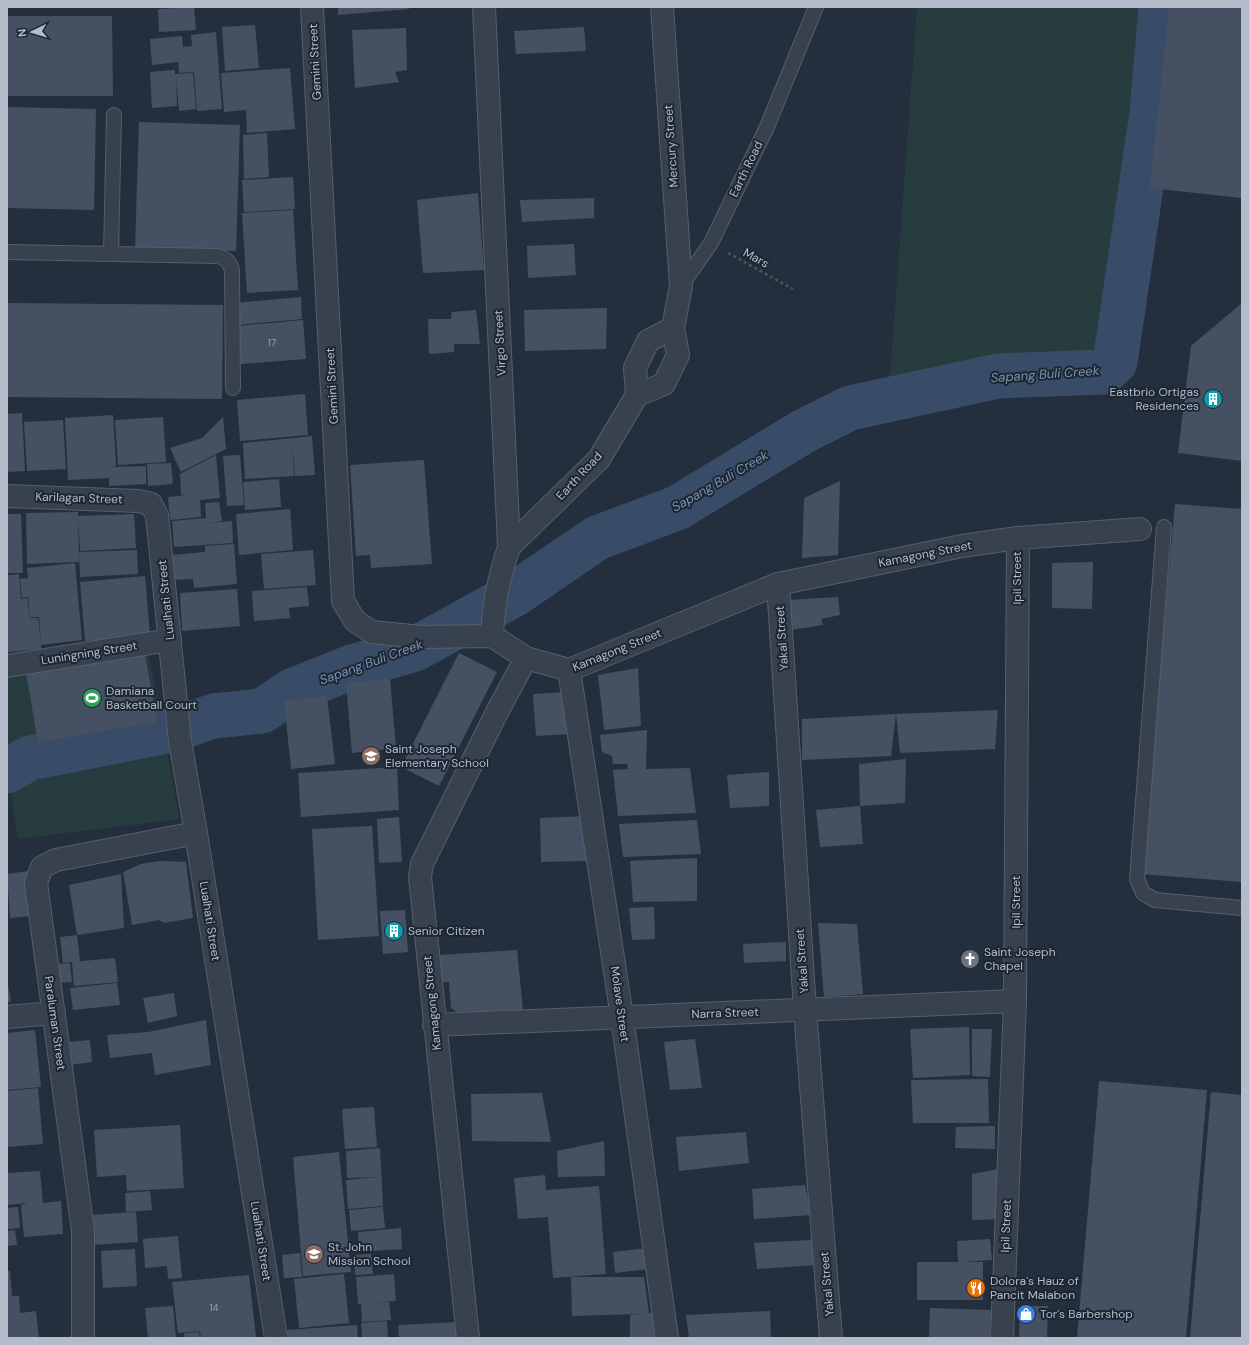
<svg xmlns="http://www.w3.org/2000/svg" width="1249" height="1345" viewBox="0 0 1249 1345" font-family="'DM Sans',sans-serif">
<style>
.green{fill:#263c3f}
.lines{fill:none;stroke-linecap:round;stroke-linejoin:round}
.river{stroke:#394c67;stroke-width:45}
.building{fill:#455162}
.service-casing{stroke:#565f6c;stroke-width:16}
.minor-casing{stroke:#565f6c;stroke-width:24}
.path{stroke:#44595c;stroke-width:2.5;stroke-dasharray:3 3;stroke-linecap:butt}
.service{stroke:#38414e;stroke-width:14}
.minor{stroke:#38414e;stroke-width:22}
.labels{text-anchor:middle;dominant-baseline:central;stroke-width:4;stroke-linejoin:round;paint-order:stroke}
.number-label{font-size:10px;fill:#98a1af}
.street-label{font-size:12px;fill:#b4bcc9;stroke:#1d2633}
.poi-label{font-size:12px;fill:#b4bcc9;stroke:#1d2633;text-anchor:start}
.water-label{font-size:13px;font-style:italic;fill:#7c92b1;stroke:#1d2633}
</style>
<rect width="100%" height="100%" fill="#242f3e"/>
<path class="green" d="M917 7H1147L1127 197 1100 359 1039 362 972 370 889 391Z
M148 653 166 743 179 819 18 839 7 767V677Z"/>
<g class="lines">
<path class="river" d="M7 771 30 758 172 730 214 716 262 711 292 691 352 667 415 649 515 594 597 538 677 508 804 431 850 408 998 376 1104 372 1115 362 1152 113 1161 7"/>
</g>
<path class="building" d="M194 7 196 30 159 32 158 9Z
M338 7H409V9L338 15Z
M1169 7H1242L1241 198 1150 188Z
M7 16H112L113 96H7Z
M255 25 259 68 225 71 222 27Z
M584 27 586 51 516 54 514 31Z
M406 28 407 70 395 72 399 82 355 88 352 30Z
M216 32 222 109 197 111 194 72 179 73 178 62 152 65 150 39 182 36 183 47 192 46 191 35Z
M290 68 295 129 247 133 246 110 224 112 221 73Z
M175 70V74L193 73 196 109 179 111 176 78 177 106 152 108 150 72Z
M7 107 96 109 94 210 7 208Z
M139 122 240 125 236 251 135 248Z
M267 133 269 177 244 179 243 135Z
M293 177 295 209 244 212 242 180Z
M478 193 484 270 423 273 417 200Z
M594 198V218L522 222 520 200Z
M293 210 298 290 247 293 242 213Z
M574 244 576 275 528 278 527 246Z
M301 297 302 319 237 325 235 303Z
M7 303 223 305 222 399 7 397Z
M1242 303V461L1178 453 1191 346Z
M607 308 606 349 525 351 524 310Z
M476 310 480 344H454V352L429 354 428 319H451L452 312Z
M303 320 306 359 241 364 238 326Z
M305 394 308 435 240 441 237 400Z
M22 413 25 471 7 472V414Z
M113 415 116 466 109 467 146 466V484L109 486V478L68 480 65 418Z
M163 417 166 462 118 465 115 420Z
M223 417 226 449 181 472 170 448 202 438Z
M63 420 66 469 27 471 24 422Z
M312 436 315 475 295 476 292 443 294 476 245 479 243 443Z
M216 455 220 498 200 500 201 517 170 520 168 497 188 495H181L180 474Z
M240 455 244 505 227 506 223 456Z
M424 460 432 564 371 568 370 555 356 556 350 465Z
M171 463 173 484 148 486 147 464Z
M279 479 281 507 245 510 243 482Z
M840 481 838 555 802 558 804 498Z
M219 502 222 521 209 523 232 521 233 543 174 547 172 521 206 518 205 503Z
M1175 504 1242 509V882L1141 874Z
M290 509 293 550 239 555 236 514Z
M78 512 79 562 27 564 26 513Z
M7 514H21L23 573H7Z
M134 514 136 548 80 551 78 516Z
M234 544 237 584 194 588 193 579 173 580 171 555 205 552V546Z
M137 550 138 574 80 577 79 552Z
M313 550 316 585 264 589 261 554Z
M1093 562 1092 609 1052 608V563Z
M75 563 82 640 41 645V649L7 652V575L19 574 21 599 27 598 30 618H38L41 642 39 617H30L28 597 22 598 20 579 28 578 27 568Z
M145 576 150 635 85 641 80 582Z
M307 587 309 606 289 608 290 618 254 621 252 591Z
M237 589 240 626 182 631 180 593Z
M838 597 840 615 821 619 823 625 791 630 788 600Z
M459 653 497 672 439 786 401 767Z
M145 654 157 722 38 742 26 673Z
M638 668 641 726 604 730 598 675Z
M390 679 396 748 352 753 346 683Z
M568 692 570 734 536 736 533 694Z
M327 696 335 764 291 769 284 701Z
M998 710 995 749 900 753 896 714 891 756 802 760V719L896 714Z
M647 730 646 769 690 768 696 813 618 816 613 770 628 769 627 764H613L612 756 602 752 600 735Z
M906 759 905 803 860 806 859 764Z
M397 767 399 810 301 817 298 773Z
M769 772V806L730 808 727 775Z
M860 806 863 844 820 847 816 810Z
M587 816 588 861 541 862 540 818Z
M399 817 402 862 379 863 377 819Z
M697 820 701 854 623 857 619 824Z
M372 826 379 936 318 940 312 829Z
M697 858V901L633 902 630 861Z
M160 861 186 862 193 918 164 923 159 920 132 925 123 872 141 864Z
M28 871 32 916 10 918 7 874Z
M121 874 124 928 77 935 69 885Z
M654 907 655 939 632 940 629 908Z
M405 910 408 952 383 954 380 911Z
M818 923 857 924 863 994 824 997Z
M77 935 80 961 63 963 60 937Z
M786 942V961L744 963 743 944Z
M517 950 523 1010 456 1012 451 1008 449 982H442L439 955Z
M115 958 118 982 74 986 72 962Z
M70 963 72 982 56 983 55 964Z
M7 978 11 1002H7Z
M117 983 120 1005 73 1010 70 988Z
M174 993 177 1016 148 1023 143 998Z
M206 1020 211 1065 155 1075 152 1053 110 1058 107 1035 148 1032Z
M969 1027 970 1075 913 1078 910 1029Z
M972 1029H992L990 1077 972 1076Z
M35 1030 41 1087 7 1090V1033Z
M695 1039 702 1088 670 1090 664 1042Z
M90 1040 92 1062 70 1065 68 1042Z
M988 1079 989 1123H913L911 1080Z
M1099 1081 1207 1090 1186 1338H1077Z
M38 1088 43 1144 7 1147V1091Z
M1211 1092 1242 1095V1338H1190Z
M542 1093 551 1142 472 1141 471 1094Z
M374 1107 377 1147 345 1149 342 1109Z
M180 1125 184 1188 127 1191 126 1175 97 1177 94 1130Z
M995 1126V1149L955 1148 956 1127Z
M746 1132 749 1163 679 1171 676 1137Z
M604 1141 605 1176 558 1177 557 1151Z
M380 1148 383 1206 348 1209 346 1180 378 1177 347 1178 346 1151Z
M339 1152 351 1272 303 1276 293 1157Z
M1004 1168 1001 1219 972 1220V1174Z
M40 1171 43 1203 61 1201 63 1234 24 1237 21 1205 27 1203 7 1205V1173Z
M545 1175 546 1190 599 1186 606 1274 553 1278 548 1217 518 1219 514 1178Z
M805 1185 811 1215 754 1219 752 1189Z
M150 1191 152 1210 126 1212 125 1193Z
M18 1207 20 1228 7 1229V1208Z
M383 1207 385 1228 351 1231 349 1210Z
M136 1212 138 1242 91 1245 90 1215Z
M401 1228 402 1249 359 1252 358 1232Z
M15 1230 17 1245 7 1246V1231Z
M178 1236 182 1278 168 1279 167 1266 145 1268 143 1239Z
M990 1239 992 1260 963 1262H983V1300H917V1262H958L957 1241Z
M812 1240 815 1265 757 1269 754 1243Z
M648 1248V1269L615 1273 613 1252Z
M135 1249 137 1286 103 1288 101 1251Z
M300 1253 302 1277 284 1278 282 1255Z
M371 1254 373 1274 355 1275 354 1255Z
M7 1271H10L12 1296H19L20 1313 36 1311 39 1338H7Z
M344 1274 349 1323 299 1328 294 1279Z
M394 1274 396 1301 370 1303 389 1302 391 1320 362 1322 361 1304H358L356 1277Z
M249 1275 256 1338H201L200 1331 178 1333 172 1282Z
M571 1277H644L649 1313H652L655 1338H630V1315L640 1314 572 1316Z
M173 1306 176 1338H148L145 1308Z
M1020 1306H1048L1047 1338H1019Z
M930 1308 991 1310 990 1338H929Z
M770 1311 771 1338H689L686 1315Z
M387 1321 388 1338H362L361 1323Z
M458 1322V1338H399L398 1325Z
M357 1325 358 1338H288L287 1330Z
M199 1332 200 1338H185L184 1333Z"/>
<g class="lines">
<defs>
<path id="service" d="M7 252 218 256C227 259 230 262 232 271L233 388
M111 254 114 115
M681 286 711 243 767 127 816 7
M1164 527 1137 879 1143 893 1155 900 1242 908"/>
<path id="minor" d="M312 7 343 601 355 621 372 632 421 637 492 636
M484 7 509 547C499 577 493 605 492 636
M637 395 664 384 678 355 673 328 681 286 662 7
M7 496 138 501 151 504 157 516 180 741 196 833 276 1338
M509 547 599 459 637 395 635 368 648 341 673 328
M778 584 805 1010 831 1338
M492 636 526 658 569 670 778 584 962 546 1018 538 1140 529
M7 666 170 640
M569 670 622 1017 667 1338
M7 1017 54 1013
M434 1025 1015 1001
M83 1338V1231L36 883 42 867 56 860 196 833
M468 1338 420 877 422 864 497 712 526 658
M1002 1338 1015 1001 1018 538"/>
</defs>
<use href="#service" class="service-casing"/>
<use href="#minor" class="minor-casing"/>
<path class="path" d="M728 253 793 289"/>
<use href="#service" class="service"/>
<use href="#minor" class="minor"/>
</g>
<defs>
<symbol id="building-disc" viewBox="-11 -11 22 22"><circle r="9.5" fill="#0f9aa8" stroke="#1d2633"/><path d="M-4-6H4V6H1V3H-1V6H-4ZM-2.5-4.3h1.7v1.8h-1.7ZM.8-4.3h1.7v1.8H.8ZM-2.5-1h1.7V.8h-1.7ZM.8-1h1.7V.8H.8Z" fill="#fff"/></symbol>
<symbol id="stadium-disc" viewBox="-11 -11 22 22"><circle r="9.5" fill="#2e9e5b" stroke="#1d2633"/><path d="M0-5a6.5 5 0 1 0 0 10a6.5 5 0 1 0 0-10ZM-3.5-1.8h7v3.6h-7Z" fill="#fff"/></symbol>
<symbol id="school-disc" viewBox="-11 -11 22 22"><circle r="9.5" fill="#8d6e63" stroke="#1d2633"/><path d="M0-5L7-2L0 1L-7-2ZM-4 1L0 2.5L4 1V4Q0 6-4 4Z" fill="#fff"/></symbol>
<symbol id="church-disc" viewBox="-11 -11 22 22"><circle r="9.5" fill="#6b7280" stroke="#1d2633"/><path d="M-1.2-6h2.4v3.5h3.3v2.4h-3.3V6h-2.4V-.1h-3.3v-2.4h3.3Z" fill="#fff"/></symbol>
<symbol id="restaurant-disc" viewBox="-11 -11 22 22"><circle r="9.5" fill="#e8710a" stroke="#1d2633"/><path d="M-5-6h1v4h1v-4h1v4h1v-4h1v5L-1.5 .5V6h-2V.5L-5-1ZM5-6V6H3V1.5H1.5Q1.5-4 5-6Z" fill="#fff"/></symbol>
<symbol id="shop-disc" viewBox="-11 -11 22 22"><circle r="9.5" fill="#3f7fe0" stroke="#1d2633"/><path d="M-5-2.5h2.3a2.7 3.5 0 0 1 5.4 0H5L5.5 6h-11ZM-1.5-2.5h3a1.5 2.3 0 0 0-3 0Z" fill="#fff"/></symbol>
</defs>
<g fill-rule="evenodd">
<use href="#building-disc" x="1202" y="388" width="22" height="22"/>
<use href="#stadium-disc" x="81" y="687" width="22" height="22"/>
<use href="#school-disc" x="360" y="745" width="22" height="22"/>
<use href="#building-disc" x="383" y="920" width="22" height="22"/>
<use href="#church-disc" x="959" y="948" width="22" height="22"/>
<use href="#school-disc" x="303" y="1243" width="22" height="22"/>
<use href="#restaurant-disc" x="965" y="1277" width="22" height="22"/>
<use href="#shop-disc" x="1015" y="1303" width="22" height="22"/>
</g>
<g class="labels">
<g class="number-label">
<text x="272" y="342">17</text>
<text x="214" y="1307">14</text>
</g>
<g class="street-label">
<text transform="translate(315 62) rotate(-93)">Gemini Street</text>
<text transform="translate(671 146) rotate(-94)">Mercury Street</text>
<text transform="translate(746 169) rotate(-64)">Earth Road</text>
<text transform="translate(756 258) rotate(29)">Mars</text>
<text transform="translate(500 343) rotate(-93)">Virgo Street</text>
<text transform="translate(332 386) rotate(-93)">Gemini Street</text>
<text transform="translate(579 476) rotate(-47)">Earth Road</text>
<text transform="translate(79 498) rotate(2)">Karilagan Street</text>
<text transform="translate(925 554) rotate(-11)">Kamagong Street</text>
<text transform="translate(1017 578) rotate(-90)">Ipil Street</text>
<text transform="translate(166 600) rotate(-96)">Lualhati Street</text>
<text transform="translate(782 638) rotate(-94)">Yakal Street</text>
<text transform="translate(617 650) rotate(-22)">Kamagong Street</text>
<text transform="translate(89 653) rotate(-9)">Luningning Street</text>
<text transform="translate(1016 902) rotate(-90)">Ipil Street</text>
<text transform="translate(210 921) rotate(81)">Lualhati Street</text>
<text transform="translate(802 961) rotate(-94)">Yakal Street</text>
<text transform="translate(432 1003) rotate(-96)">Kamagong Street</text>
<text transform="translate(620 1004) rotate(82)">Molave Street</text>
<text transform="translate(725 1013) rotate(-2)">Narra Street</text>
<text transform="translate(55 1023) rotate(82)">Paraluman Street</text>
<text transform="translate(1006 1226) rotate(-88)">Ipil Street</text>
<text transform="translate(261 1241) rotate(81)">Lualhati Street</text>
<text transform="translate(827 1284) rotate(-95)">Yakal Street</text>
</g>
<g class="poi-label">
<text x="1199" y="392" text-anchor="end">Eastbrio Ortigas<tspan x="1199" dy="14">Residences</tspan></text>
<text x="106" y="691">Damiana<tspan x="106" dy="14">Basketball Court</tspan></text>
<text x="385" y="749">Saint Joseph<tspan x="385" dy="14">Elementary School</tspan></text>
<text x="408" y="931">Senior Citizen</text>
<text x="984" y="952">Saint Joseph<tspan x="984" dy="14">Chapel</tspan></text>
<text x="328" y="1247">St. John<tspan x="328" dy="14">Mission School</tspan></text>
<text x="990" y="1281">Dolora's Hauz of<tspan x="990" dy="14">Pancit Malabon</tspan></text>
<text x="1040" y="1314">Tor's Barbershop</text>
</g>
<g class="water-label">
<text transform="translate(1045 374) rotate(-4)">Sapang Buli Creek</text>
<text transform="translate(720 481) rotate(-30)">Sapang Buli Creek</text>
<text transform="translate(371 662) rotate(-20)">Sapang Buli Creek</text>
</g>
</g>
<rect width="1249" height="1345" fill="none" stroke="#b4bcc9" stroke-width="16"/>
<g transform="translate(32 32) rotate(265)" stroke="#1d2633" stroke-width="3" paint-order="stroke">
<path d="M0-3L7 15L0 10L-7 15Z" fill="#b4bcc9"/>
<text y="-6" font-size="11" font-weight="bold" text-anchor="middle" fill="#b4bcc9">N</text>
</g>
</svg>
